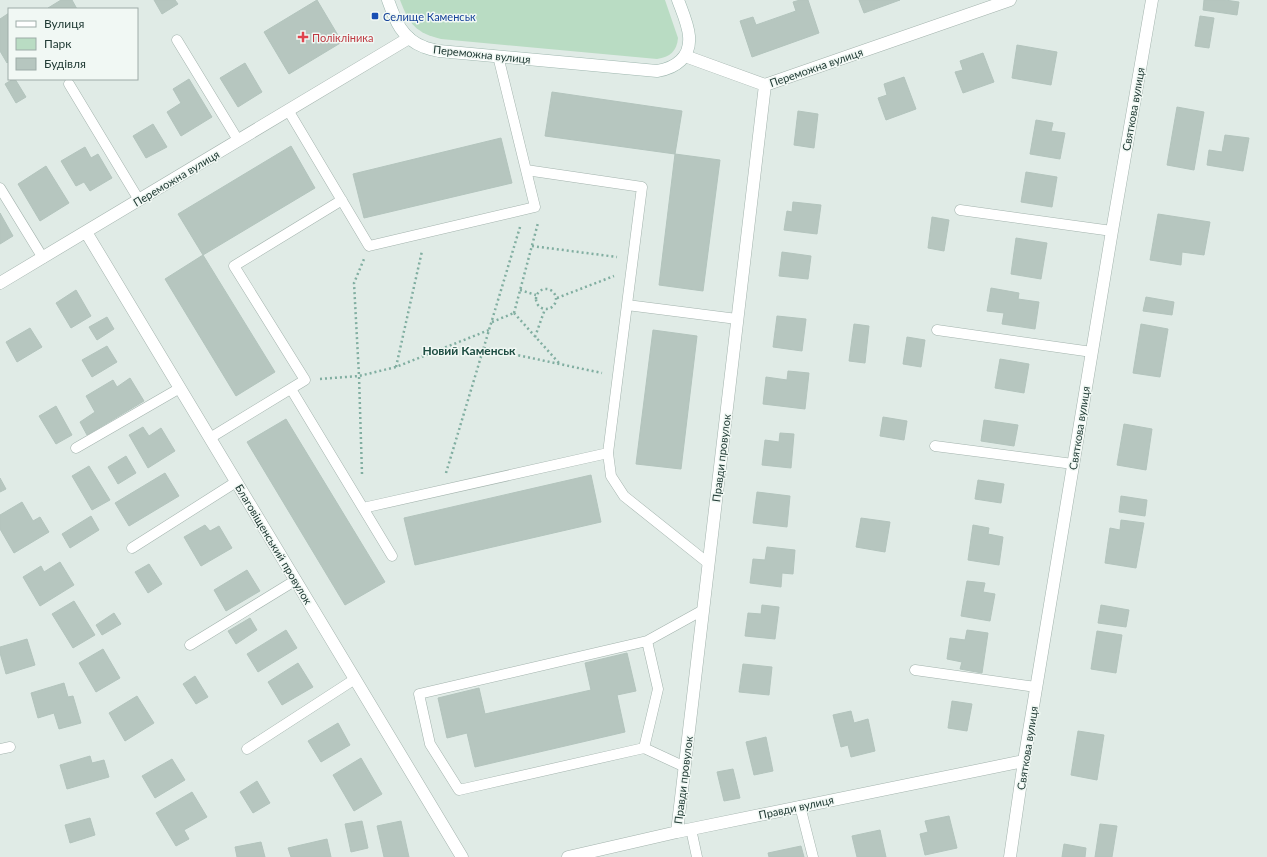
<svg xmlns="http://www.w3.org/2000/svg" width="1267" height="857" viewBox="0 0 1267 857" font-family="Lato,sans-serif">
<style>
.green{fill:#b9dcc3}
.building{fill:#b6c6bf;stroke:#b3c4bd}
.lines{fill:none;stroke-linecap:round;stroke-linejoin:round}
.lane-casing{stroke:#a3b3ad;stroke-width:11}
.street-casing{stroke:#a3b3ad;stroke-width:13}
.secondary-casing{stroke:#9fb7af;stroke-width:13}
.path{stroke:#81aea1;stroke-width:2.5;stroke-dasharray:2 3;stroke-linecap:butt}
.lane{stroke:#fff;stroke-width:10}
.street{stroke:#fff;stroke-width:12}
.secondary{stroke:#fff;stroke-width:12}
.transit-dot{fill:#1a4fb4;stroke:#f1f8f4;stroke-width:1.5}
.health-dot{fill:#e0444e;stroke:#f1f8f4;stroke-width:1.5}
.labels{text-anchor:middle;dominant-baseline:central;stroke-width:3;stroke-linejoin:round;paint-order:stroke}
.transit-label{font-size:11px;fill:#164399;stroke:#f1f8f4;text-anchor:start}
.health-label{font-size:11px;fill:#be3a42;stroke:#f1f8f4;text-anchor:start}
.street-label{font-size:11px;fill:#213b35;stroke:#f1f8f4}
.neighbourhood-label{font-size:12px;font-weight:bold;fill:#1d4d42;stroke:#f1f8f4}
</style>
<rect width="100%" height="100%" fill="#e0ebe6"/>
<path class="green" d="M400 0H665L678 38C677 51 670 57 657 59L441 39C416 33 409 24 400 0Z"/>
<path class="building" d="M61 0H72L77 9H49L48 8Z
M154 0H175L178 4 162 14Z
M317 0 342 42 289 74 264 32Z
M800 0H808L819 33 752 57 740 21 753 17 756 25 796 11 793 2Z
M859 0H900L864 13Z
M1204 0H1225L1239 2 1237 15 1203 10Z
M9 13V61L7 63 0 51V19Z
M1200 16 1214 18 1209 48 1195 46Z
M1017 45 1057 52 1051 85 1012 78Z
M983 53 994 82 963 93 955 72 963 70 960 61Z
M245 63 262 92 238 107 220 78Z
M904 77 916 109 886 120 878 98 887 95 884 84Z
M13 79H15L26 97 16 103 5 84Z
M189 79 212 117 181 136 167 112 181 103 173 89Z
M552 92 682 111 675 154 545 136Z
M1177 107 1204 112 1194 170 1167 165Z
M798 111 818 114 814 148 794 145Z
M1036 120 1053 123 1051 131 1065 133 1060 159 1030 154Z
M153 124 167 147 146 158 133 136Z
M1225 135 1249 138 1243 171 1207 165 1209 150 1222 152Z
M501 138 512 183 364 218 353 174Z
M291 146 315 188 203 255 178 214Z
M85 147 91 158 98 154 112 178 90 191 84 182 76 186 61 161Z
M675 154 720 160 703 291 659 285Z
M46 166 69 203 40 221 18 184Z
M1026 172 1057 177 1052 207 1021 202Z
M793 202 821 205 817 234 784 230 787 211 792 212Z
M0 213 13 236 0 244Z
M1158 214 1210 222 1204 255 1182 252 1181 265 1150 260Z
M932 217 949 220 944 251 928 248Z
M1016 238 1047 243 1041 279 1011 274Z
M782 252 811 256 808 279 779 276Z
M203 255 275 372 236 396 165 279Z
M991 288 1019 293 1018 299 1039 302 1035 329 1002 324 1004 313 987 311Z
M76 290 91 316 71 328 56 303Z
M1146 297 1174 302 1172 315 1143 311Z
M777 316 806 319 802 351 773 347Z
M107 317 114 329 97 340 89 327Z
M854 324 869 326 865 363 849 361Z
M1141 324 1168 329 1160 377 1133 373Z
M30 328 42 347 17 362 6 342Z
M653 330 697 336 681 469 636 464Z
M907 337 925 340 921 367 903 364Z
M107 346 117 362 92 377 82 360Z
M1000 359 1029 364 1024 393 995 388Z
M788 371 809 373 805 409 763 404 766 377 787 380Z
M130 378 144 401 87 435 80 422 95 412 86 396 113 380 117 387Z
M56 406 72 435 56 444 39 416Z
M883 417 907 421 904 440 880 436Z
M286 419 385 582 345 605 247 442Z
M984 420 1018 425 1014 446 981 441Z
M1124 424 1152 429 1146 470 1117 465Z
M143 427 149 436 161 428 175 451 148 468 129 435Z
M780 433 794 434 791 468 762 465 765 440 779 442Z
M126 456 136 473 118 484 108 467Z
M89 466 110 500 92 510 72 476Z
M165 473 179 496 129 526 115 503Z
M591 475 601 522 415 565 404 518Z
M0 478 6 489 0 492Z
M978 480 1004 484 1001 503 975 499Z
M757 492 790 496 787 527 753 523Z
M1121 496 1147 500 1145 516 1119 512Z
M22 502 33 521 40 517 49 532 14 553 0 529V515Z
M91 516 99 530 70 548 62 534Z
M861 518 890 522 885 552 856 547Z
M1121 520 1144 523 1136 568 1105 563 1110 528 1120 530Z
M205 525 210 531 219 526 232 548 201 566 184 537Z
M973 525 989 528 988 534 1003 537 999 565 968 560Z
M767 547 795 550 793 574 782 573 781 587 750 583 753 559 765 560Z
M60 562 74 585 40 606 23 577 41 566 44 572Z
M149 564 162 584 148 593 135 572Z
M247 570 260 591 226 611 214 590Z
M967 581 985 583 983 592 995 594 990 621 961 616Z
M74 601 95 635 73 648 52 614Z
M762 605 779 607 775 639 745 636 748 613 761 614Z
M1101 605 1129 610 1126 627 1098 623Z
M114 613 121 624 102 635 96 625Z
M250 618 257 630 236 644 228 631Z
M286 630 297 648 258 672 247 654Z
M967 630 988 633 982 673 960 669 962 662 947 659 950 638 965 640Z
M1097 631 1122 635 1116 673 1091 669Z
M27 639 35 665 6 674 0 653V647Z
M103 649 120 678 96 692 79 663Z
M627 653 636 691 617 695 625 732 475 767 467 733 447 738 438 698 479 688 485 714 591 690 585 663Z
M298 663 313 687 282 705 268 682Z
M743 664 772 667 769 695 739 692Z
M195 676 208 697 196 704 183 684Z
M64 683 68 697 73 696 81 723 59 729 54 713 38 718 31 693Z
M137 696 154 723 125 741 109 713Z
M952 701 972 704 967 731 948 728Z
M851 711 854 723 868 719 875 751 851 757 848 745 841 747 833 715Z
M338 723 350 745 321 762 308 741Z
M1078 731 1104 735 1097 780 1071 775Z
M766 737 773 771 754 775 746 742Z
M90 756 92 763 104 760 109 777 67 789 60 765Z
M361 758 382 794 354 811 333 775Z
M172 759 185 780 155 798 142 776Z
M733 769 740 798 724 801 717 772Z
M257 781 270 803 253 813 240 792Z
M192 792 207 817 184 830 189 839 176 846 156 813Z
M949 816 957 848 925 855 920 834 928 832 925 821Z
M90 818 95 835 70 843 65 825Z
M362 821 368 848 351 852 345 824Z
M401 821 409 857H384L377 826Z
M1100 824 1117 826 1112 857H1095Z
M880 830 886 857H857L852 836Z
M327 839 331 857H291L288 848Z
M261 842 265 857H237L235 847Z
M1064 844 1086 848 1085 857H1062Z
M801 846 804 857H769L768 853Z"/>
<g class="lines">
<defs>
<path id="lane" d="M177 40 238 140
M69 84 139 200
M288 110 369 246 535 207 498 56
M526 170 642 187 608 453 611 476 624 496 708 563
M0 188 43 258
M960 210 1112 231
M627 305 737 319
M937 330 1092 352
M291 389 392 556
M210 438 305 380 234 266 342 200
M935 446 1073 464
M76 448 180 388
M363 508 608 453
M132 548 236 482
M190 645 296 580
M915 670 1036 687
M644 748 658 689 647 641
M0 749 10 747
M247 749 355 679
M685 767 644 748 459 790 430 744 419 694 647 641 703 610
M800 806 813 857
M691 829 697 857"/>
<path id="street" d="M685 56 765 85 1010 0
M86 232 462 857
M0 283 409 38
M677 832 765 85
M568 857 677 832 1024 761
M1010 857 1024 761 1112 231 1152 0"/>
<path id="secondary" d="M388 0C395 20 402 39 424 47 429 49 434 50 439 51L657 71C676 68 691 57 689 36 688 24 682 11 678 0"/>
</defs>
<use href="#lane" class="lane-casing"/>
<use href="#street" class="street-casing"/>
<use href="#secondary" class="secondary-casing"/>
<path class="path" d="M532 246 617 257
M536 299a10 10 0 1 1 20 0a10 10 0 1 1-20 0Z
M520 290 536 295
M557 298 614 276
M514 313 538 223
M514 313 559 363
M492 322 514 313
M535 337 545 309
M484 348 602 373
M396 367 422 251
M320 379 359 376 396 367 489 330
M446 473 520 227
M362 474 359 376 354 283 364 259"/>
<use href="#lane" class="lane"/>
<use href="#street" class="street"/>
<use href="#secondary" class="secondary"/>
</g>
<rect class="transit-dot" x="371" y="12" width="8" height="8" rx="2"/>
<path class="health-dot" d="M301 31h4v4h4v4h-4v4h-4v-4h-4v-4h4z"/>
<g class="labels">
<g class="transit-label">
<text x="383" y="16">Селище Каменськ</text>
</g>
<g class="health-label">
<text x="312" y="37">Полікліника</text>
</g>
<g class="street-label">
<text transform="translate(482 54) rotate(6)">Переможна вулиця</text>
<text transform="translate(816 67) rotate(-19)">Переможна вулиця</text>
<text transform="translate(1133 109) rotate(-80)">Святкова вулиця</text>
<text transform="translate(176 178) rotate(-31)">Переможна вулиця</text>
<text transform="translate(1079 428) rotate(-81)">Святкова вулиця</text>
<text transform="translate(721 458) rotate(-83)">Правди провулок</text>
<text transform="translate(274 544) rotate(59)">Благовіщенський провулок</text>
<text transform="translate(1027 748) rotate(-81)">Святкова вулиця</text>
<text transform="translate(683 780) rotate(-83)">Правди провулок</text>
<text transform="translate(796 807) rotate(-12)">Правди вулиця</text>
</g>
<g class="neighbourhood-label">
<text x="469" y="350">Новий Каменськ</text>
</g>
</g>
<rect x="8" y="8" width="130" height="72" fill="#f1f8f4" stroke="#9eaca8"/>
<rect x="16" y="21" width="20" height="6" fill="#ffffff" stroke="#9eaca8"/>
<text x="44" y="28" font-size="12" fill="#213b35">Вулиця</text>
<rect x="16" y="38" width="20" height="12" fill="#b9dcc3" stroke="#9eaca8"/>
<text x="44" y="48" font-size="12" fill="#213b35">Парк</text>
<rect x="16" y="58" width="20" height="12" fill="#b6c6bf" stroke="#9eaca8"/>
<text x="44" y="68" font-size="12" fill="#213b35">Будівля</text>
</svg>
